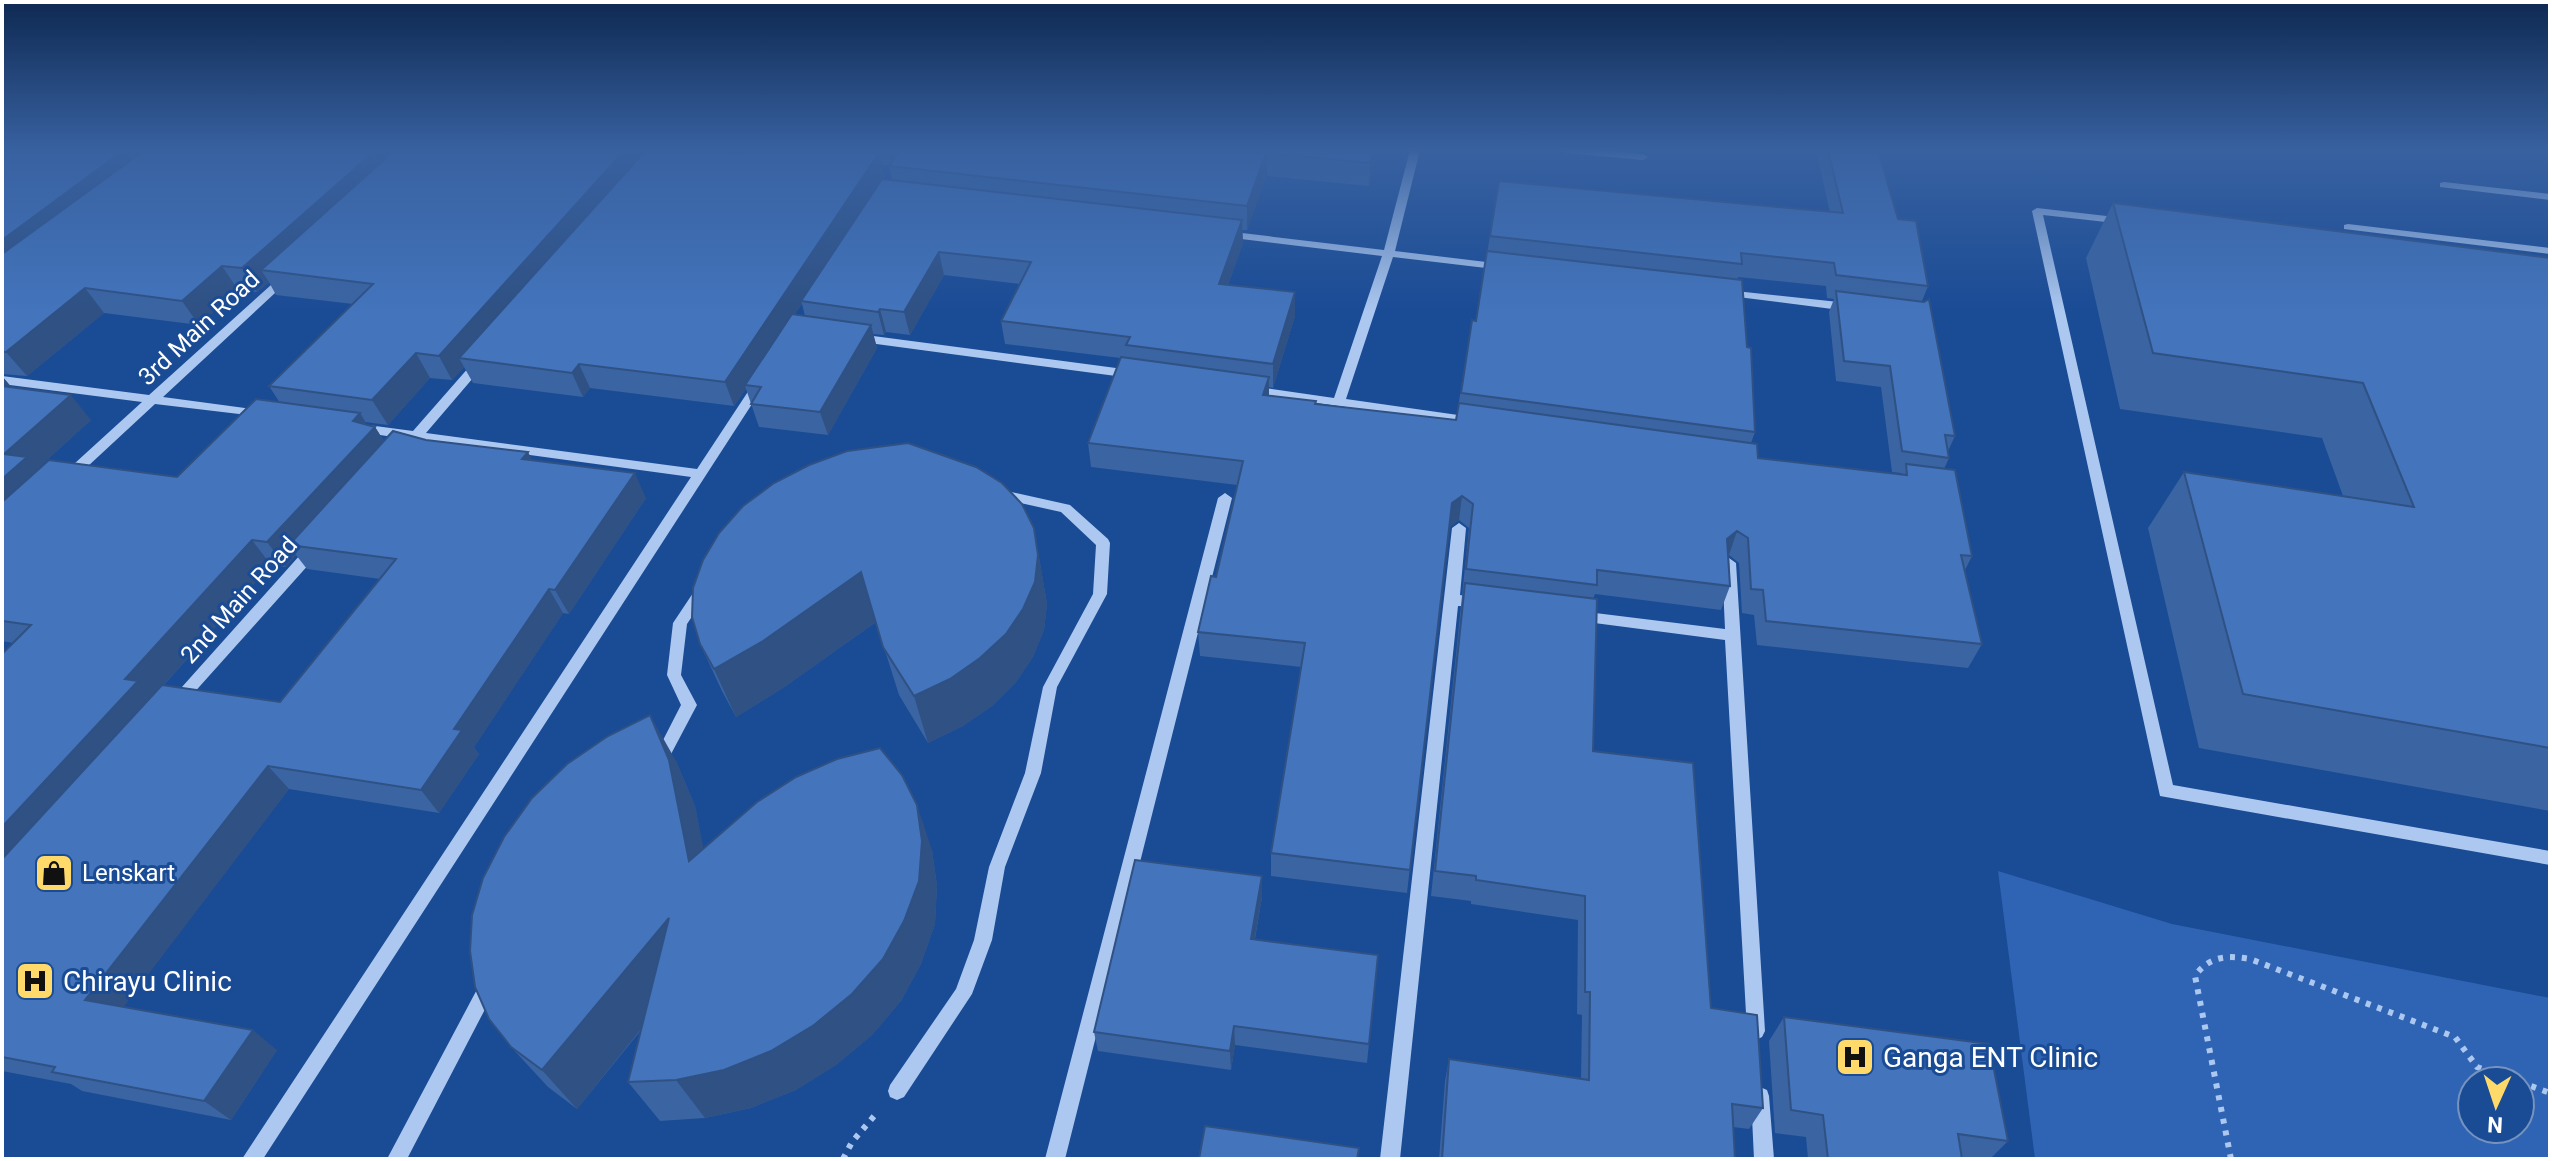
<svg xmlns="http://www.w3.org/2000/svg" width="2552" height="1161" viewBox="0 0 2552 1161" font-family="Roboto,sans-serif">
<style>
.green{fill:#2e64b3;fill-rule:evenodd}
.lines{fill:none;stroke-linecap:round;stroke-linejoin:round}
.path{stroke:#acc8f0;stroke-width:6;stroke-dasharray:5 7;stroke-linecap:butt}
.minor{fill:#acc8f0;fill-rule:evenodd}
.wall{fill:#3a64a2;fill-rule:evenodd}
.shaded-wall{fill:#2f5184}
.building{fill:#4374bc;stroke:#2f5184;stroke-width:2}
.labels{text-anchor:middle;dominant-baseline:central;stroke-width:6;stroke-linejoin:round;paint-order:stroke}
.street-label{font-size:24px;fill:#fff;stroke:#1a4b95}
.poi-label{font-size:24px;fill:#fff;stroke:#1a4b95;text-anchor:start}
.near-poi-label{font-size:28px;fill:#fff;stroke:#1a4b95;text-anchor:start}
</style>
<rect width="100%" height="100%" fill="#1a4b95"/>
<path class="green" d="M1998 871 2172 924 2550 998V1159H2035ZM2472 1081H2520V1129H2472Z"/>
<g class="lines">
<path class="path" d="M2520 1082 2550 1093
M843 1159 852 1142 875 1115
M2231 1159 2195 976C2209 956 2227 955 2250 959L2455 1037 2477 1067 2516 1081"/>
<path class="minor" d="M1410 150H1420L1395 251 1503 264 1509 267 1503 270 1393 257 1346 399 1472 417 1476 418 1478 421 1476 424 1472 425 1247 393 1245 390 1251 386 1334 398 1382 256 1225 237 1220 234 1225 231 1384 250Z
M1562 150H1598L1643 154 1648 157 1643 160 1567 153Z
M2444 182 2550 194V200L2440 187V183Z
M2037 208 2124 218 2129 221 2124 224 2043 215 2173 785 2550 851V865L2160 796 2032 211Z
M2348 224 2550 248V254L2344 229V225Z
M285 275 289 276V280L163 397 260 410 264 411 266 414 264 417 155 404 73 480H63L61 477 63 474 142 402 2 384V376L149 395 281 276Z
M1726 290 1848 303 1854 307 1848 311 1722 295V291Z
M858 334 1131 370 1137 374 1131 378 854 341 852 338Z
M481 357 487 361 485 364 426 433 697 469 755 381H763L765 384 263 1159H242L691 477 419 440 408 454 403 455 397 451 407 439 360 432 354 428 360 424 413 431 477 358Z
M998 489 1070 505 1108 539 1110 543 1107 594 1057 687 1041 773 1005 867 992 940 972 994 904 1097 897 1100 890 1097 888 1091 890 1085 956 989 974 940 989 867 1025 773 1043 687 1093 594 1096 545 1061 512 993 497 991 494 993 491Z
M1225 493 1232 498 1065 1159H1045L1218 498Z
M1459 523 1466 528 1460 595 1484 599 1486 603 1484 607 1458 606 1400 1159H1380L1452 528Z
M314 544 321 549 319 553 183 705 178 707 173 705 170 701 173 697 309 545Z
M1729 558 1736 563 1765 1031 1762 1037 1756 1040 1750 1037 1747 1031 1725 640 1579 621 1574 620 1572 616 1574 612 1579 611 1725 629 1722 563Z
M702 586 709 591 687 624 681 675 697 705 670 756 656 763 650 762 648 757 650 752 660 746 681 705 667 675 673 623 697 587Z
M488 978 494 980 497 986 494 992 407 1159H387L482 980Z
M1760 1087 1767 1090 1769 1096 1774 1159H1754L1751 1096 1753 1090Z"/>
</g>
<path class="wall" d="M2 150H1235L1266 177 1247 230H1242L1243 243 1228 285 1295 292V316L1273 388 1269 387V395L1316 404 1456 420 1472 320 1476 321 1499 181 1830 212 1816 150H1878L1898 219 1928 286 1922 301 1955 436 1948 451 1949 458 1944 469 1972 556 1965 570 1982 644 1968 668 1757 645 1754 615 1742 613 1739 563 1729 555 1730 586 1721 610 1595 594 1593 599V751L1711 1008 1763 1108 1749 1129 1733 1127 1735 1159H1439L1445 1081 1449 1059 1581 1078 1582 1015 1577 1014 1578 920 1471 904V901L1431 896 1469 528 1459 520 1449 527 1407 893 1271 876V853L1301 667 1200 656 1198 632 1216 577 1237 485 1091 467 1088 443 1120 358 1005 344 1001 321 1020 284 944 275 910 335 886 332 884 335 873 334 877 348 828 435 759 427 746 389 734 406 590 388 583 397 473 383 464 367 452 380 430 378 388 425 365 422 367 425 375 427 384 441 426 440 532 460 646 498 569 614 563 613 474 747 479 754 439 813 289 789 123 1007 277 1050 231 1120 82 1091 71 1084 2 1071V654L13 643 2 641V376L12 388 91 420 37 469 38 470 177 477 280 403 269 386 353 304 276 295 269 282 257 292 238 290 199 325 104 313 27 376 2 374ZM882 165H889L892 180 883 179 885 176ZM1738 277 1826 286 1827 298 1834 299 1829 312 1836 381 1881 387 1892 472 1901 473V475L1758 458 1751 443 1755 432 1738 280ZM802 304 805 316 795 314ZM296 555 307 569 380 579 280 702 164 685 271 565 286 567Z
M1377 150 1369 186 1267 176V153Z
M2113 203 2550 258V811L2199 748 2148 528 2184 472 2343 496 2322 438 2120 409 2086 258Z
M1034 528 1047 604 1044 630 1033 657 1016 682 992 706 963 726 928 743 899 695 876 622 783 688 736 717 722 691 700 644Z
M676 761 695 806 703 848 932 850 937 886 935 924 921 964 901 1001 872 1035 836 1065 796 1090 751 1108 705 1118 660 1121 628 1082 642 1029 577 1109 548 1087 511 1047Z
M1262 897 1255 939 1378 955 1367 1063 1235 1045 1231 1070 1098 1051 1094 1032Z
M1784 1017 2008 1141 1990 1159H1808L1806 1137 1775 1133 1769 1041Z"/>
<path class="shaded-wall" d="M124 150H171L2 278V240Z
M376 150H415L261 270 269 282 257 292 242 268Z
M625 150H658L459 358 464 367 452 380 439 356Z
M889 150H903L892 166Z
M1373 150H1377L1369 186 1370 163Z
M879 153 885 176 803 302 801 301 802 304 748 386 745 385 746 389 734 406 725 382Z
M1266 153V177L1247 230V206Z
M1242 220 1243 243 1220 307 1219 284Z
M939 252 944 275 910 335 904 312Z
M222 266 238 290 199 325 182 301Z
M85 288 104 313 27 376 6 352Z
M1295 292V316L1273 388V364Z
M880 309 886 332 884 335 878 312Z
M871 325 877 348 828 435 820 412Z
M416 353 430 378 388 425 372 400Z
M579 364 590 388 583 397 572 373Z
M2 376 12 388 2 397Z
M1269 377V402L1263 395Z
M71 395 91 420 37 469 48 482 2 524V479L4 454Z
M360 413 371 431 375 427 390 451 289 545 296 555 286 567 267 542 353 421Z
M528 452 541 477 522 459Z
M635 473 646 498 569 614 555 590Z
M1462 496 1459 520 1449 528 1452 503Z
M1034 528 1047 604 1044 630 1033 657 1016 682 992 706 963 726 928 743 914 696Z
M1737 531 1729 555 1719 563 1727 539Z
M252 540 271 565 153 697 2 881V827L125 679Z
M861 572 877 621 783 688 736 717 714 669Z
M549 589 563 613 474 747 479 754 439 813 421 790 454 729Z
M650 715 676 761 695 806 715 905 689 861Z
M268 766 289 789 113 1021 85 1000Z
M917 805 932 850 937 886 935 924 921 964 901 1001 872 1035 836 1065 796 1090 751 1108 705 1118 676 1080Z
M1262 876V897L1251 959V939Z
M669 918 696 960 577 1109 542 1070Z
M1234 1026 1235 1045 1231 1070 1230 1051Z
M253 1030 277 1050 231 1120 204 1101Z"/>
<path class="building" d="M2 150H124L2 240Z
M145 150H376L242 268 222 266 182 301 85 288 6 352H2V254Z
M395 150H625L439 356 416 353 372 400 269 386 373 284 261 270Z
M646 150H701L745 154 753 150H853L879 153 725 382 579 364 572 373 459 358Z
M899 150H1235L1266 153 1247 206 889 166Z
M1268 150H1373L1370 163 1267 153Z
M1828 150H1878L1898 219 1916 221 1928 286 1836 275 1834 263 1741 253 1742 264 1490 236 1499 181 1843 213Z
M882 179 1242 220 1219 284 1295 292 1273 364 1126 345 1130 337 1001 321 1031 262 939 252 904 312 880 309 878 312 801 301Z
M2113 203 2550 258V748L2243 694 2184 472 2414 507 2363 383 2153 353Z
M1487 251 1742 280 1747 347 1751 348 1755 432 1461 393 1472 320 1476 321Z
M1836 291 1924 302 1929 299 1955 436 1945 435 1949 458 1902 451 1890 366 1844 361Z
M792 314 871 325 820 412 751 404 761 387 745 385Z
M1121 357 1269 377 1263 395 1316 401 1315 404 1456 420 1459 403 1757 444 1758 458 1907 475 1906 464 1955 470 1972 556 1961 555 1982 644 1766 621 1763 590 1751 589 1748 538 1737 531 1727 539 1730 586 1597 570V585L1466 569 1473 504 1462 496 1452 503 1410 870 1271 853 1305 643 1198 632 1211 576 1216 577 1243 461 1088 443Z
M2 386 71 395 4 454 27 457 2 479Z
M256 399 360 413 353 421 375 427 267 542 252 540 125 679 138 681 2 827V654L31 625 2 621V502L49 460 177 477Z
M393 431 426 440 528 452 522 459 635 473 555 590 549 589 454 729 462 730 421 790 268 766 85 1000 253 1030 204 1101 52 1072 55 1067 2 1057V859L162 685 280 702 396 559 289 545Z
M908 443 976 467 1002 483 1022 504 1034 528 1038 555 1035 582 1023 609 1006 634 980 658 950 679 914 696 883 647 861 572 763 641 714 669 700 644 692 617 693 588 703 560 719 533 743 506 774 483 809 465 847 451Z
M1465 583 1597 599 1593 751 1693 763 1711 1008 1757 1015 1763 1108 1732 1104 1735 1159H1442L1449 1059 1589 1080 1590 992H1585V896L1476 880V876L1435 871Z
M650 715 669 760 689 861 757 802 796 777 837 759 880 748 902 775 917 805 922 841 919 881 904 921 883 959 852 994 814 1025 771 1051 724 1070 676 1080 628 1082 669 918 542 1070 511 1047 489 1019 475 987 470 951 472 915 483 878 504 837 532 798 567 764 608 736Z
M1135 860 1262 876 1251 939 1378 955 1369 1044 1234 1026 1230 1051 1094 1032Z
M1784 1017 1989 1044 2008 1141 1958 1134 1962 1159H1828L1823 1115 1791 1110Z
M1205 1126 1359 1148 1357 1159H1199Z"/>
<linearGradient id="sky" x2="0" y2="1"><stop stop-color="#0e2952"/><stop offset="0.48" stop-color="#3861a0"/><stop offset="1" stop-color="#3861a0" stop-opacity="0"/></linearGradient>
<rect width="2552" height="312" fill="url(#sky)"/>
<defs>
<symbol id="shop-square" viewBox="-11 -11 22 22"><rect x="-9" y="-9" width="18" height="18" rx="4" fill="#ffda6b" stroke="#1a4b95"/><path d="M-5-2.5h2.3a2.7 3.5 0 0 1 5.4 0H5L5.5 6h-11ZM-1.5-2.5h3a1.5 2.3 0 0 0-3 0Z" fill="#111"/></symbol>
<symbol id="hospital-square" viewBox="-11 -11 22 22"><rect x="-9" y="-9" width="18" height="18" rx="4" fill="#ffda6b" stroke="#1a4b95"/><path d="M-5-5h3v3.5h4V-5h3V5h-3V1.5h-4V5h-3Z" fill="#111"/></symbol>
</defs>
<g fill-rule="evenodd">
<use href="#shop-square" x="32" y="851" width="44" height="44"/>
<use href="#hospital-square" x="13" y="959" width="44" height="44"/>
<use href="#hospital-square" x="1833" y="1035" width="44" height="44"/>
</g>
<g class="labels">
<g class="street-label">
<text transform="translate(199 328) rotate(-43)">3rd Main Road</text>
<text transform="translate(239 600) rotate(-48)">2nd Main Road</text>
</g>
<g class="poi-label">
<text x="82" y="873">Lenskart</text>
</g>
<g class="near-poi-label">
<text x="63" y="981">Chirayu Clinic</text>
<text x="1883" y="1057">Ganga ENT Clinic</text>
</g>
</g>
<rect width="2552" height="1161" fill="none" stroke="#ffffff" stroke-width="8"/>
<g transform="translate(2496 1105) rotate(183)"><circle r="38" fill="#1a4b95" stroke="#7693bf" stroke-width="2"/>
<path d="M0-6L14 30L0 20L-14 30Z" fill="#ffda6b"/>
<text y="-12" font-size="22" font-weight="bold" text-anchor="middle" fill="#ffffff">N</text>
</g>
</svg>
